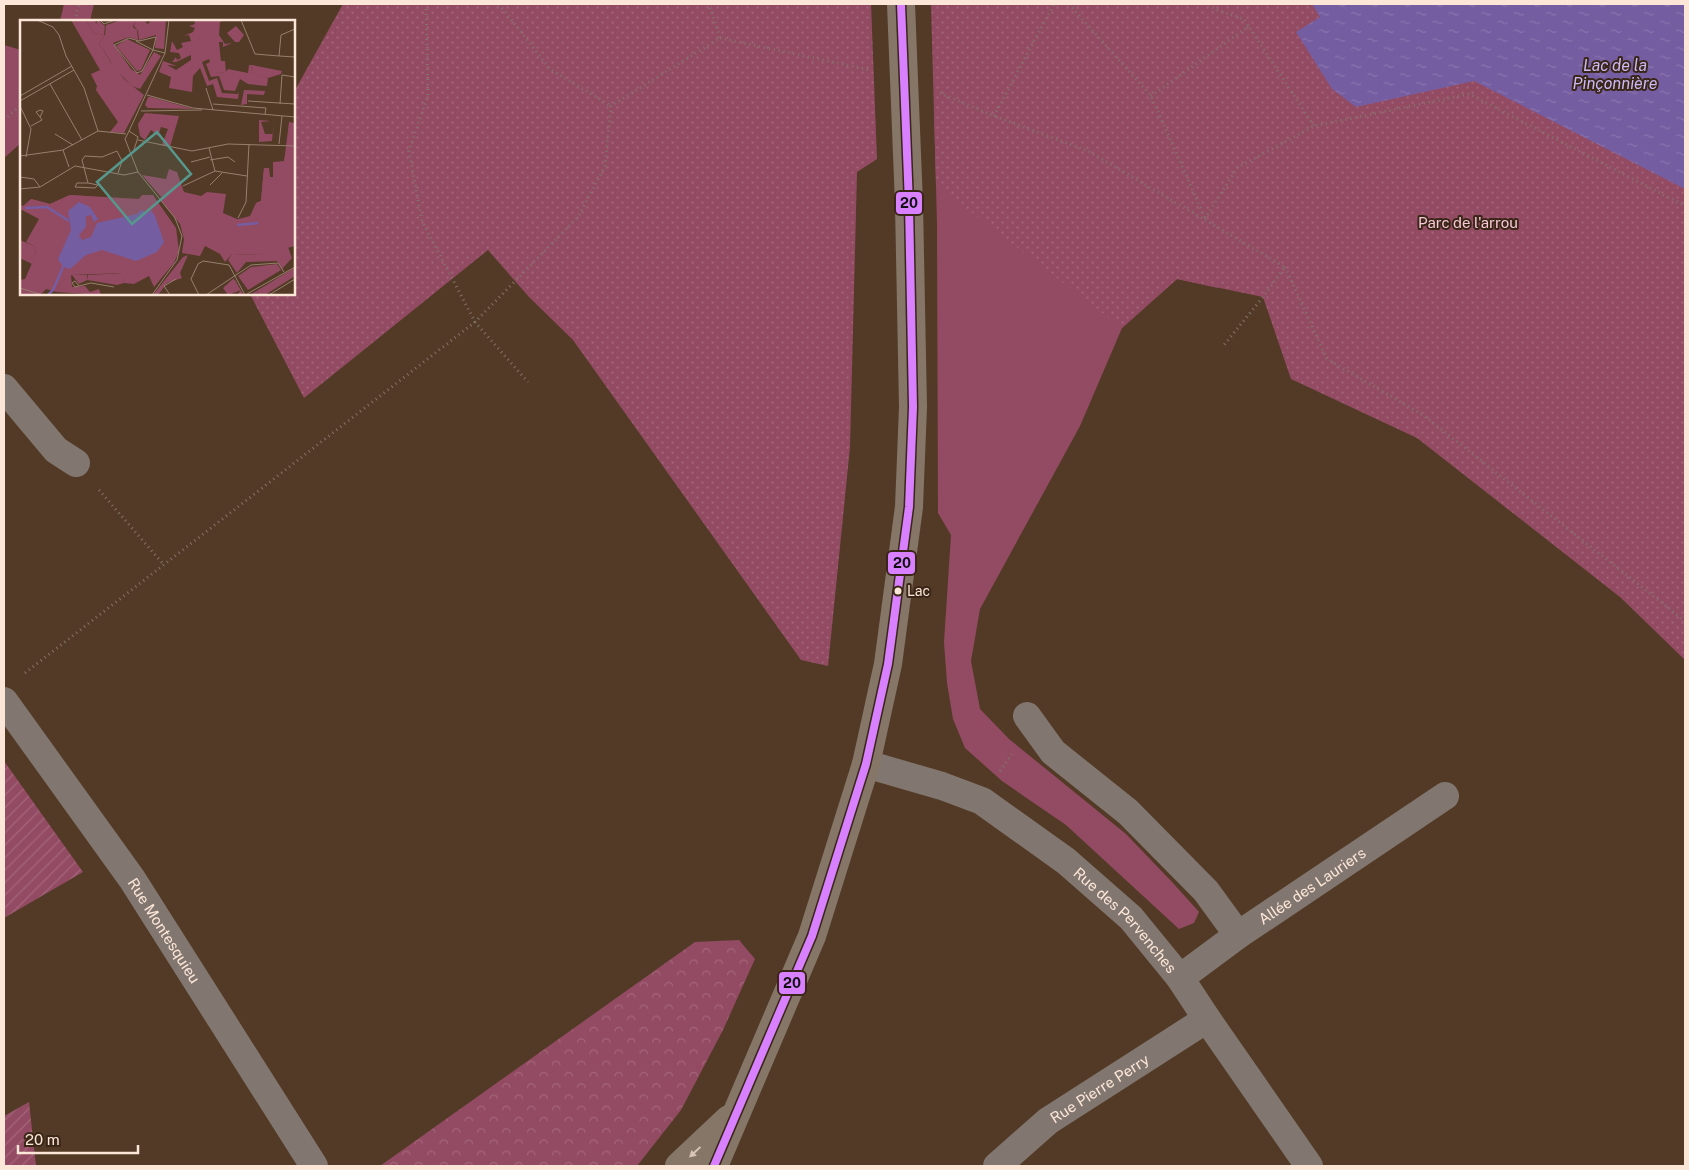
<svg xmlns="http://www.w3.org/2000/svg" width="1689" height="1170" viewBox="0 0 1689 1170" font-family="'Public Sans',sans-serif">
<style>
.grass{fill:#934b63}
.forest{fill:url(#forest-crowns)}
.park{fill:url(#park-dots)}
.garden{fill:url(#garden-furrows)}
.water{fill:url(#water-ripples)}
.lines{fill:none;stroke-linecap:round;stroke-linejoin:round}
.path{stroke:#82756b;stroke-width:3;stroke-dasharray:1 4;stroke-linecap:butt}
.minor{stroke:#827770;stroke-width:28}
.major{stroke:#857668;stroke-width:28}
.major-bridge{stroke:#857668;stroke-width:28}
.bus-1-casing{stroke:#3a2617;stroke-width:11}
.bus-1{stroke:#d880ff;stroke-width:8}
.oneway{fill:#d8c4b6}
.bus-dot{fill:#fce6d7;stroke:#3a2617;stroke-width:2}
.labels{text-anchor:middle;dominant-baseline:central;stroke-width:4;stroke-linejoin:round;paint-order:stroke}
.bus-label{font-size:14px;fill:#fce6d7;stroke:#3a2617;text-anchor:start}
.park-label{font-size:15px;fill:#f9c8d8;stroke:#3a2617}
.street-label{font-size:15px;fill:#fce6d7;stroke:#3a2617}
.water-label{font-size:16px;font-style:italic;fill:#cbb9f8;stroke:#3a2617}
.inset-river{fill:none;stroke:#755da1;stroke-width:2.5}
.inset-road{fill:none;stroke:#967f6d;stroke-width:1}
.view{fill:#56988e;fill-opacity:0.15;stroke:#56988e;stroke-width:2.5}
.inset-edge{fill:none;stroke:#fce6d7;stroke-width:2.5}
.line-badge{stroke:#3a2617;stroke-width:2}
.pale-badge-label{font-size:14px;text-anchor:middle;font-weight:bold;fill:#111}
</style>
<defs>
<pattern id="forest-crowns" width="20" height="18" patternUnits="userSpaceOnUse" patternTransform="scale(1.25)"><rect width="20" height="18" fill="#934b63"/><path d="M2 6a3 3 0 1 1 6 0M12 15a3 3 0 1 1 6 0" fill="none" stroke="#a36579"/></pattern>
<pattern id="park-dots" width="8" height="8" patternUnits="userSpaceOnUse" patternTransform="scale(1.25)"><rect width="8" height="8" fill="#934b63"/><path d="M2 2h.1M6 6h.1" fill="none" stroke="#a36579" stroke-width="1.8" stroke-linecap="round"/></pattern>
<pattern id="garden-furrows" width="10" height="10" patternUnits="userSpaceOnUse" patternTransform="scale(1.25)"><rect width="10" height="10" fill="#934b63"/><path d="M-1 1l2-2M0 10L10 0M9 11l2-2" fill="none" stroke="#a36579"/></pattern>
<pattern id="water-ripples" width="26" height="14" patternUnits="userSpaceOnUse" patternTransform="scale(1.25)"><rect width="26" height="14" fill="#755da1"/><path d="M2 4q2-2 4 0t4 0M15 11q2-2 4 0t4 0" fill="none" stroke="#8a74ad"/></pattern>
</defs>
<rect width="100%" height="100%" fill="#523a26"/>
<path class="grass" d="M64 4H94L90 21H60Z
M4 45 21 50V143L4 158Z
M934 111 1218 288 1177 279 1122 328 1080 426 980 609 971 661 980 709 1009 739 1126 834 1173 883 1199 912 1194 923 1179 929 1066 825 1002 781 965 748 953 719 947 683 944 642 951 535 938 513 937 224Z"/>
<path class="forest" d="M739 940 755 959 723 1030 681 1110 637 1166H380L695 942Z"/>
<path class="park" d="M343 4H871L877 159 857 172 850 447 828 666 801 660 573 340 529 297 488 250 304 398 250 294H294V92Z
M931 4H1685V660L1620 597 1417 438 1291 379 1263 297 1177 279 1122 328 936 185Z"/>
<path class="garden" d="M4 761 83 872 4 918Z
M29 1102 36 1166H4V1116Z"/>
<path class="water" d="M1312 4H1685V189L1474 81 1356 107 1332 89 1296 32 1320 17Z"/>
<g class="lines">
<path class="path" d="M426 4 428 95 409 151 422 221 475 322 528 382
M499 4 550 69 611 106
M1069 4 1151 96 1205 218
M1209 4 1214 9 1244 19 1314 126
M75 21 79 4
M720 38 870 70
M940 93 994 116 1088 151 1285 267 1263 297 1224 345
M1151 96 1249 26
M994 116 1054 4
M4 120 21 105
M1205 219 1237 168 1314 126 1469 94 1685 206
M1285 267 1327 359 1423 415 1685 621
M99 490 164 565
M25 673 475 322 578 217 605 166 611 106 720 38 709 4
M1000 771 1012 754"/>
<g class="minor">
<path d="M4 388 56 450 76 463"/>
<path id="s1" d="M4 701 132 879 314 1166"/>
<path d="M1027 716 1053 752 1128 812 1206 891 1238 935"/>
<path id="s2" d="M866 764 942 786 982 801 1066 861 1131 918 1180 978 1207 1019 1309 1166"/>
<path id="s3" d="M1180 978 1238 935 1445 796"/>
<path id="s4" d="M997 1166 1048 1121 1207 1019"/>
</g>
<path class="major" d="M679 1166 729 1119
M714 1166 812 936 866 764 888 664 909 507 913 407 909 204"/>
<path class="major-bridge" d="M901 4 909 204"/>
<defs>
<path id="bus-1" d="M714 1166 812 936 866 764 888 664 909 507 913 407 909 204 901 4"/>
</defs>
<use href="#bus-1" class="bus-1-casing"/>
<use href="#bus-1" class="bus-1"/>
</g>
<defs><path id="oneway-solid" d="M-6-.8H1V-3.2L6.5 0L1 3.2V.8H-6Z" transform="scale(1.25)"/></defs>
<use class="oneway" href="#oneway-solid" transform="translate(695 1152) rotate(137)"/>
<circle class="bus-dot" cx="898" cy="591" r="4.5"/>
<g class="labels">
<g class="bus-label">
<text x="907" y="591">Lac</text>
</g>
<g class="park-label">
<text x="1468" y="222">Parc de l'arrou</text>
</g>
<g class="street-label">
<text stroke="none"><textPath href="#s3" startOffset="161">Allée des Lauriers</textPath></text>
<text stroke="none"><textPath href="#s2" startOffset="309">Rue des Pervenches</textPath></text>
<text stroke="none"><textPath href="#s1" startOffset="280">Rue Montesquieu</textPath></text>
<text stroke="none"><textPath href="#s4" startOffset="129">Rue Pierre Perry</textPath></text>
</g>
<g class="water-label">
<text x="1615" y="65">Lac de la<tspan x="1615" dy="18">Pinçonnière</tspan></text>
</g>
</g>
<g transform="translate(20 20)">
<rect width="275" height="275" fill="#523a26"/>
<path d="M51 0H66L74 13 85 15 79 23 90 41 104 59 124 75 104 113 90 112 98 102 76 70 77 66 71 54 80 50ZM174 0H206L200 2 199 15 205 24 212 23 203 27V22H199L201 42 197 41 196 52 205 53 208 49 228 53 229 45H232L231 52 248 58 247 66 228 64 220 59 215 71 204 70 199 56 191 57 186 44 190 42 189 39 182 42 189 61 197 58 202 73 218 74 219 71 218 79 197 77 193 64 187 66 180 48 173 56 172 72 149 68 151 57 139 52 143 41 157 46 147 45 156 50 171 40V35L156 42H152L156 37 157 40 161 38 159 33 150 32 152 21 157 30 163 27 161 23 171 21 169 15 164 16 173 12 175 8 169 6 175 4ZM224 70 245 71 244 75 227 74V84L221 85ZM128 77H131L173 89 128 88 125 85ZM239 100 251 101 241 102 245 114H253L254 101 252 121 239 122ZM139 178 153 179 180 236 162 233 164 219 160 204Z" fill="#934b63"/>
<path d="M216 6 224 15 219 22H215L207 13ZM197 35V41H205L206 53 190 52V38ZM232 45 262 51 261 54 248 58 238 55 231 52ZM267 129 263 160 241 200 219 199 230 196 236 183 241 181 244 148H249V157H253V142L264 141ZM50 175 120 179 50 249 51 255 40 263 37 272 26 269 20 275H0V260L5 259 16 234 20 197 11 179 30 184ZM168 235 160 253 162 258 147 263 138 275H133L163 237Z" fill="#934b63"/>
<path d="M269 102 275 103V226L240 235 212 234 205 242 200 234 185 226 180 236 167 232 162 201 122 155 146 159 149 149 157 152 164 172 181 176 187 172 206 174 203 193 217 199 237 198 236 183 241 181 244 148H249L250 157 262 158ZM50 175 118 180 122 175H133L156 208 159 231 154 243 134 267 129 256 114 264 104 263 102 253 52 255 40 263 37 271 26 268 31 253 12 244 16 234 14 226 6 222 19 199 0 189V184L3 186 11 179 30 184Z" fill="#934b63"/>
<path d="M66 0H75L76 4 78 0 85 6 84 15 74 13ZM101 0H115L113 7 117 10 118 20 109 17 93 23 111 49 120 55 134 32 141 36 120 69 112 66 96 50 79 23 85 15 86 5ZM115 0H130L125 2 128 4 131 0H146L144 29 135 28 136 15 119 20 118 11 114 6ZM107 19 130 30 121 50 117 51 96 26ZM125 93 159 96 150 127 142 125 148 109 141 107 138 116 131 110 125 120 120 116 118 104ZM0 220 14 226 16 234 12 244 0 238ZM260 227H268L272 238 262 249 257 241 226 242 217 253 208 240 212 234 240 235ZM257 244 261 250 228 270 218 256 231 247ZM274 248 275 256 245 275H238V271L237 275H230ZM103 253 104 263 97 265 67 260 59 264 52 255H67V260L68 255ZM51 255 52 267 65 266 70 272 79 269 81 275 37 272 40 263ZM213 259 215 260 223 274 222 275H217L221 270 208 275 203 268Z" fill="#934b63"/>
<path d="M59 182 70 187 78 199 74 202 71 195 66 196V207L59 215 62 220 71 217 77 203 117 194 121 190 128 193 131 190 135 196 144 222 137 232 116 241 82 230 66 235 50 249 43 247 38 239 51 210 48 191Z" fill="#755da1"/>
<path class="inset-river" d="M5 188 27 187 49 201M217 205 238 203M28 275 33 270 43 247"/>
<path class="inset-road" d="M17 0 33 7 39 15 46 36 64 68 78 111M80 0 84 4 95 0M221 0 235 34 259 36 261 15 275 9M116 21 133 30 136 17 119 21 109 18 94 25 117 53 122 51 133 30 145 33M259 36 275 37M30 64 62 120M186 68 193 90M127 75 173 88 275 97M0 76 52 46M0 81 54 50M228 81 275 84M193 84 246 88 245 94M260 84 262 55 275 57M0 86 11 109 6 137M121 91 182 90M11 106 22 100 20 97 23 91 20 90 16 92 20 97M78 111 106 114M109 111 105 119 118 152 155 198 162 216 157 240 132 275M109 111 145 33 149 0M109 111 118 117 113 133M35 114 53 125M118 120 172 131 208 124 275 126M259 124 262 96M189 128 195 151 227 156M43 130 49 147M0 136 43 130 78 111M190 140 208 137 215 142M171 142 190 137M0 157 14 159 20 167M57 163H68L78 165 75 168 55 167ZM68 163 62 140 65 136 82 137 97 131 102 141 98 153M190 165 202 153M163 166 195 151M0 169 20 167 55 146 104 155 118 152M218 198 226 182 229 124M59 266 55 261 52 263 55 267 71 263 94 267M0 268 22 275M227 274 275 247M150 275 144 266 156 259M179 275 171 259 178 244 183 241 209 245 225 275M186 275 231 245 258 243 264 252M249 275 275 259"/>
<path class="view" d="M137 112 171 154 112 204 77 162Z"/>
<rect width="275" height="275" class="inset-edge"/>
</g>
<g class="line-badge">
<rect x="895" y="191" width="28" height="24" rx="5" fill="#d880ff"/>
<rect x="887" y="551" width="29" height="24" rx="5" fill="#d880ff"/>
<rect x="778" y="971" width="28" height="24" rx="5" fill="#d880ff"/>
</g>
<g class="pale-badge-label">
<text x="909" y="208">20</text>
<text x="902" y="568">20</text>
<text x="792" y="988">20</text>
</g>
<rect width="1689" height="1170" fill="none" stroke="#fce6d7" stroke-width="10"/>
<path d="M18 1145v8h120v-8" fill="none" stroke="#fce6d7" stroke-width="2.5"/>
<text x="25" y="1145" font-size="15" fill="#fce6d7" stroke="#3a2617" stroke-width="4" paint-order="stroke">20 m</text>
</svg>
